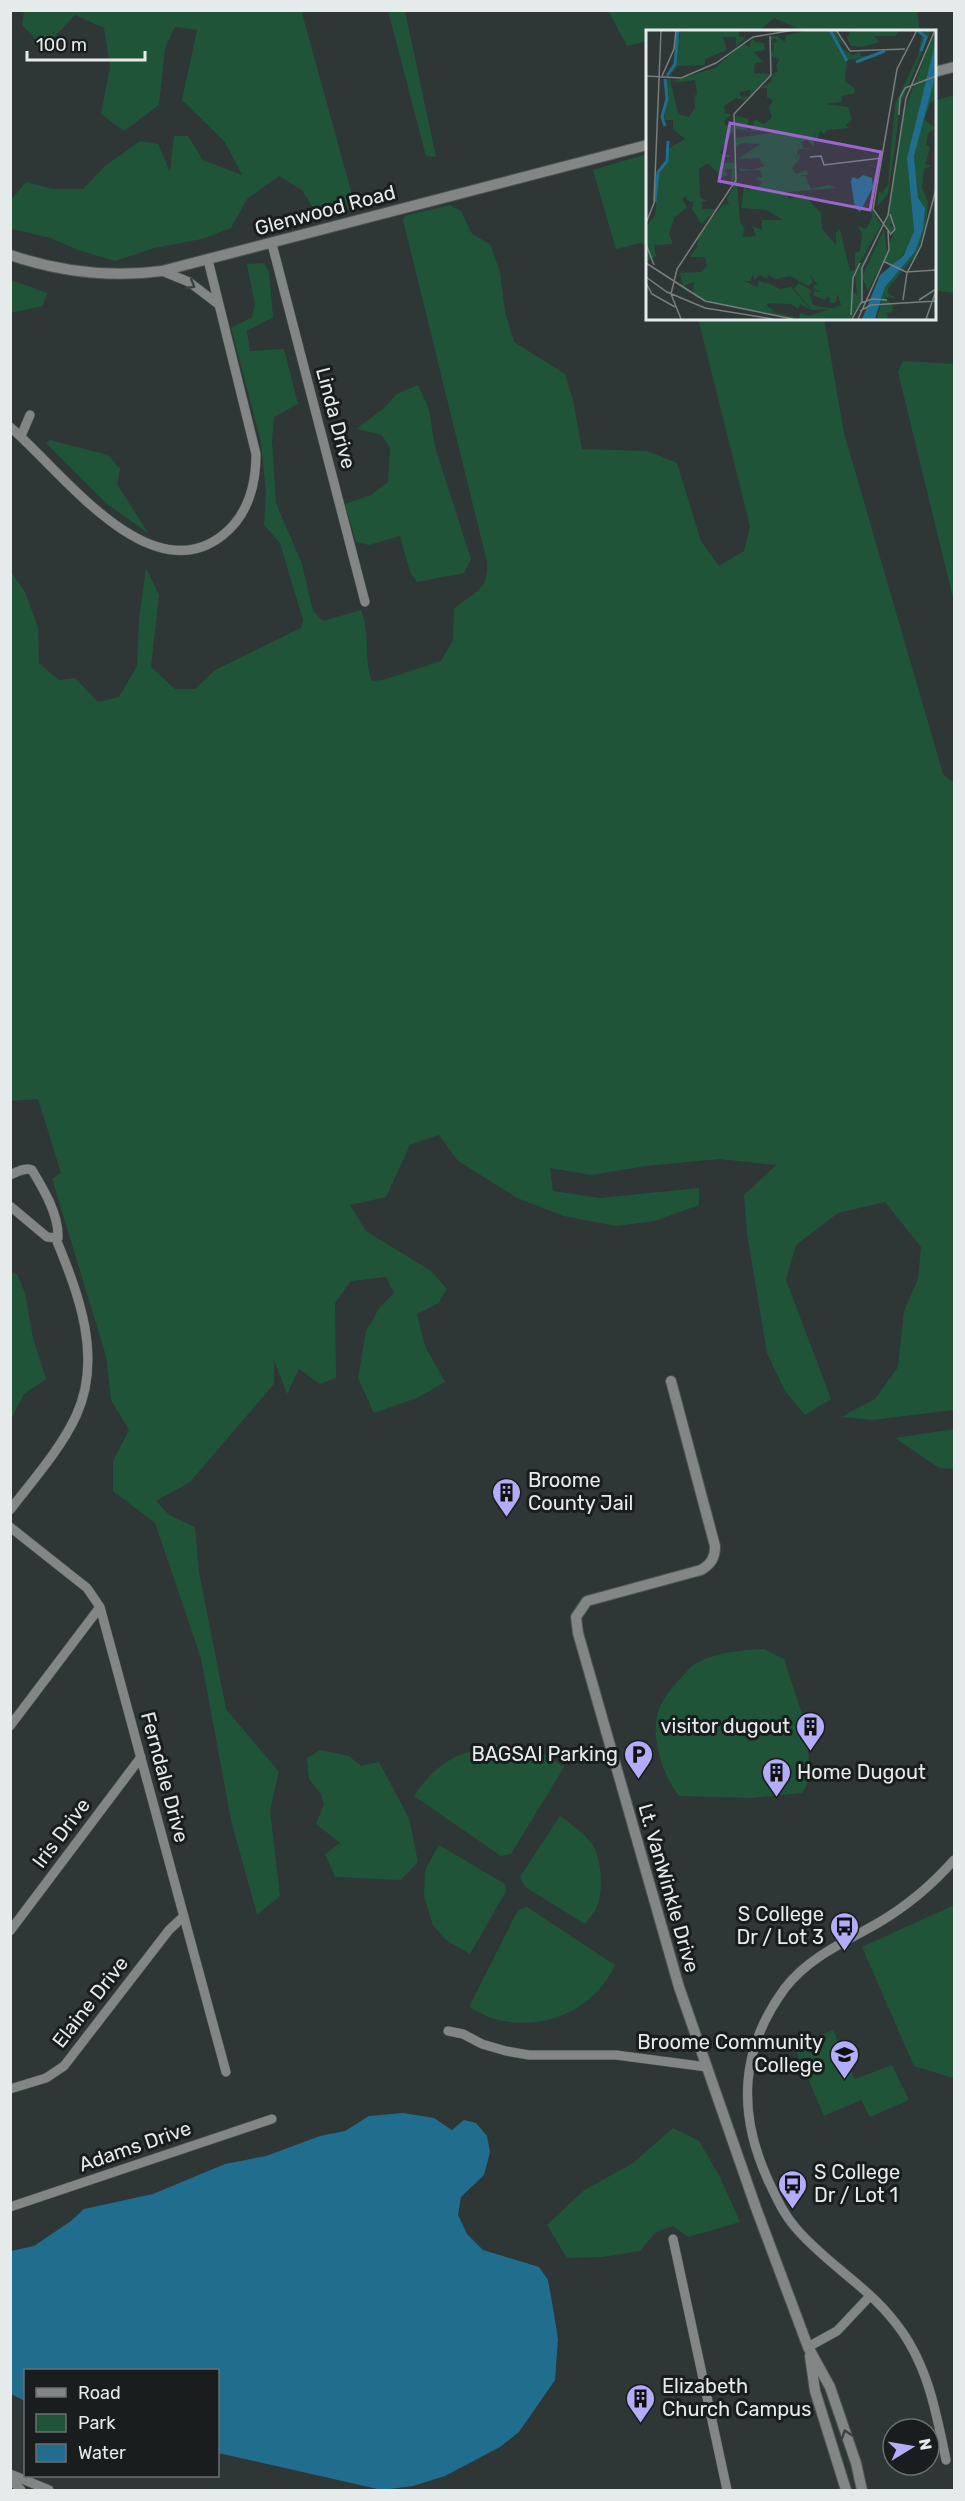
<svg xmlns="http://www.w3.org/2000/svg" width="965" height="2501" viewBox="0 0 965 2501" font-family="Rubik,sans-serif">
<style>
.green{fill:#205439}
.water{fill:#216d8e}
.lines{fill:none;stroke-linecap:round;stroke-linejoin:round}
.minor-casing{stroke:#4b5353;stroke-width:10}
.tertiary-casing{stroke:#4b5353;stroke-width:12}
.minor{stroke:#828685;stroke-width:9}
.tertiary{stroke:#828685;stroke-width:10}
.oneway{stroke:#3e4241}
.labels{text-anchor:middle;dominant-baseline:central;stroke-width:6;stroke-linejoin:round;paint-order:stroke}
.street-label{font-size:20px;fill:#e5ebea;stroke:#191d1d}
.poi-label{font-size:20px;fill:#e5ebea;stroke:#191d1d;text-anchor:start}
.inset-river{fill:none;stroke:#216d8e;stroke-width:3}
.inset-road{fill:none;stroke:#777e7e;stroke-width:1.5}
.view{fill:#9b65cc;fill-opacity:0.15;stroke:#9b65cc;stroke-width:3}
.inset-edge{fill:none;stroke:#e5ebea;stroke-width:3}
</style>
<rect width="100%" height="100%" fill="#2e3636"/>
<path class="green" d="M24 11H313L302 13 356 209 317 215 302 190 279 176 247 199 231 228 202 239 154 248 115 261 75 249 51 238 11 229V200L26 182 53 189H83L105 166 140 141 158 144 170 172 174 136H188L203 160 242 175 225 142 182 100 197 30 175 27 165 48 159 105 124 131 101 114 110 67 104 28 75 15 44 48 22 25Z
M388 11H405L436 157 426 156Z
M606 11H917L920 31H804L774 18 761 29H698L686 32H647V41L627 46 610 14Z
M954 95V293L934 290V101Z
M647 154V245L640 243 616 249 593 170Z
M450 205 461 211 472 234 490 244 500 272 505 312 514 342 565 374 573 400 582 449 647 451 677 463 701 541 719 566 744 551 750 526 698 318H824L844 433 943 774 954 783V1410L872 1420 841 1417 875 1399 898 1367 904 1311 918 1279 921 1247 885 1202 838 1213 796 1245 786 1280 831 1399 805 1415 785 1391 767 1353 747 1234 744 1195 776 1165 719 1159 646 1166 591 1175 550 1168 553 1191 600 1198 699 1188V1205L655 1221 616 1226 564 1216 517 1198 458 1161 439 1135 410 1145 386 1197 350 1205 366 1231 431 1271 447 1289 439 1303 417 1314 425 1346 445 1382 417 1398 374 1413 358 1378 366 1331 380 1307 394 1293 386 1277 351 1281 335 1303 336 1378 320 1384 299 1369 287 1394 274 1360V1384L190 1482 156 1501 169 1515 195 1527 199 1572 226 1709 279 1772 270 1810 280 1896 257 1915 231 1820 201 1658 155 1523 113 1491V1461L129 1430 111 1400 106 1356 52 1179 61 1173 38 1099 11 1101V572L25 592 38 627 39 663 59 680 75 678 98 702 119 697 137 666 139 620 146 568 159 595 151 667 175 689H195L215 670 301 628 303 620 280 543 264 525 266 493 261 442 231 328 252 317 255 305 247 264 264 263 269 272 273 317 247 331 250 351 284 349 298 404 274 417 272 441 276 503 302 564 313 611 323 621 361 610C371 634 363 658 372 681L383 680 441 661 453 640 454 609C473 592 489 591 487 562L403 220 405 216Z
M11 280 47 293 43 306 11 313Z
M903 361 954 364V602L898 372Z
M418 385 429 409 435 447 471 559 464 573 417 582 410 572 400 536 369 545 356 542 345 504 371 495 388 482 390 448 382 435 356 429 383 409 397 394Z
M50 440 108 455 120 469 117 484 149 534 106 503 46 443Z
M11 1273 17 1274 25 1293 33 1338 46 1379 24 1394 11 1419Z
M954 1429V1469L939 1468 895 1438Z
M764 1649 784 1659 805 1723 811 1778 802 1793 752 1798 679 1796C663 1776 649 1734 659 1709 663 1699 672 1687 680 1679 685 1674 690 1666 697 1663 717 1652 742 1650 764 1649Z
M504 1744 544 1754 564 1767 511 1854 501 1856 414 1796C438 1759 462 1751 504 1744Z
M320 1750 349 1756 361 1766 379 1762 409 1818 418 1862 401 1880 335 1877 325 1854 340 1843 316 1824 324 1804 321 1794 309 1779 307 1758Z
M560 1816C572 1825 583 1832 592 1844 602 1859 604 1892 596 1909 593 1914 588 1919 585 1924L525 1887 520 1877Z
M439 1845 505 1884 506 1891 470 1954 446 1940 433 1925 424 1897 425 1870Z
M954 1905V2078H953L914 2066 862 1947Z
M527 1907 615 1965C594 2011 543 2032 494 2019 485 2016 477 2011 469 2007L518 1910Z
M833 2030 855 2079 892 2065 909 2100 870 2117 861 2100 824 2116 794 2046Z
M673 2128 699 2141 720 2177 740 2222 688 2237 673 2226 656 2232 640 2251 602 2257 567 2258 547 2225 583 2191 633 2163Z"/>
<path class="water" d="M403 2113 434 2118 452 2130 464 2120 476 2123 487 2136 490 2152 484 2175 461 2197 458 2215 467 2234 483 2250 539 2267 548 2280 553 2308 558 2339 555 2380 519 2432 500 2447 445 2476 413 2486 382 2490 218 2453V2370H26L25 2401 11 2394V2251L34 2246 71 2221 84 2209 153 2194 225 2164 266 2156 320 2136 345 2131 369 2116Z"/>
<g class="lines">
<defs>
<path id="minor" d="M272 244 365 602
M162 271 189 282 218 304
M10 427C60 469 149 594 223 535 248 515 256 485 256 454L208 260
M21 436 30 415
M10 1175C17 1172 25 1167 32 1170 44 1190 59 1215 58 1238L47 1237 10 1206
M10 1510C33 1480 60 1450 76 1416 103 1358 79 1295 56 1239
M10 1527 87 1588 100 1607 226 2072
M10 1726 100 1607
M10 1931 141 1757
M448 2031 463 2034 482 2044 506 2051 529 2055H616L707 2067
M10 2089 46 2078 64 2066 169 1930 184 1916
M10 2207 272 2119
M673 2239 727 2490
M808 2347 837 2331 870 2296
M946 2460C936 2411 927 2361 894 2321 866 2285 824 2262 795 2227 783 2213 776 2197 768 2180 737 2112 740 2049 785 1988 809 1957 845 1942 878 1923 907 1906 932 1885 954 1860
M10 2474 49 2490
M10 2479 21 2490"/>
<path id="tertiary" d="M934 72 954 67
M10 255C60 272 109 278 162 271L647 145
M671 1381 715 1546C715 1558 711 1564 701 1570L587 1601 576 1617 578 1633 679 1987 756 2208 808 2347 830 2387 856 2463 862 2490
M810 2356 815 2391 846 2490"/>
</defs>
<use href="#minor" class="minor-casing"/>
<use href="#tertiary" class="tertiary-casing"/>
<use href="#minor" class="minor"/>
<use href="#tertiary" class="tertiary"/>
</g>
<defs><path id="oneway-chevron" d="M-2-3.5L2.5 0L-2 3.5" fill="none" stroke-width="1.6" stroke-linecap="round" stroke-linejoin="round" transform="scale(1.5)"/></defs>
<g class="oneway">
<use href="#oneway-chevron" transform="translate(191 285) rotate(31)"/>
<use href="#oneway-chevron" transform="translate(846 2434) rotate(-108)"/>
</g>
<defs>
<symbol id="building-pin" viewBox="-11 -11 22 30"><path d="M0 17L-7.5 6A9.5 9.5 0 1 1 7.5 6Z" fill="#b3adf9" stroke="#191d1d"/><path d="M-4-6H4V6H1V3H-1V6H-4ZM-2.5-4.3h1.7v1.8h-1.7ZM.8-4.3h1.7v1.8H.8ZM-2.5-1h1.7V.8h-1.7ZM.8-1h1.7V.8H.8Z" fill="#111"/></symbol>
<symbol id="parking-pin" viewBox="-11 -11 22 30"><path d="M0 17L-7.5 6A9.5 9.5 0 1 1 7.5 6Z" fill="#b3adf9" stroke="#191d1d"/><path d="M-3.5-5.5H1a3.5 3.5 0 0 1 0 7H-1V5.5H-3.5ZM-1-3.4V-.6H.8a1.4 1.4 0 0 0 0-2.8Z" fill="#111"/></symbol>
<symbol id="bus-pin" viewBox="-11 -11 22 30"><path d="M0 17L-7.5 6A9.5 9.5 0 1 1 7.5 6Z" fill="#b3adf9" stroke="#191d1d"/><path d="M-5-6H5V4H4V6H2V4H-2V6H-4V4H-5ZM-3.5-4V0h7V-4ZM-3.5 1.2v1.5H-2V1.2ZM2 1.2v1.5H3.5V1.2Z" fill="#111"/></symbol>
<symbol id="university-pin" viewBox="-11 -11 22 30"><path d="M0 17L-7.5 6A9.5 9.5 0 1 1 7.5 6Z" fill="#b3adf9" stroke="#191d1d"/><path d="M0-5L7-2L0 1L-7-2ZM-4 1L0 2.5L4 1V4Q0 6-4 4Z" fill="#111"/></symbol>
</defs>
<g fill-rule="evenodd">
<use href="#building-pin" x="490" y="1476" width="33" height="45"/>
<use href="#building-pin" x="794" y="1710" width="33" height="45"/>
<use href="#parking-pin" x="622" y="1738" width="33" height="45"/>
<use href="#building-pin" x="760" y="1756" width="33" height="45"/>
<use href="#bus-pin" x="828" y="1910" width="33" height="45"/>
<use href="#university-pin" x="828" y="2038" width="33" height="45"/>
<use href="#bus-pin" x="776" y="2168" width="33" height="45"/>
<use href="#building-pin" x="624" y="2382" width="33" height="45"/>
</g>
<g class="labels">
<g class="street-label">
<text transform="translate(325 210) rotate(-15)">Glenwood Road</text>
<text transform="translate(336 418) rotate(75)">Linda Drive</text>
<text transform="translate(165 1777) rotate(75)">Ferndale Drive</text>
<text transform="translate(61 1833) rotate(-53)">Iris Drive</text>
<text transform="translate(669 1888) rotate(74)">Lt. VanWinkle Drive</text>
<text transform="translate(90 2002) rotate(-52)">Elaine Drive</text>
<text transform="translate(135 2146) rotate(-19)">Adams Drive</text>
</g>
<g class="poi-label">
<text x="528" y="1480">Broome<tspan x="528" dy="23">County Jail</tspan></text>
<text x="790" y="1726" text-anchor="end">visitor dugout</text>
<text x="618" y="1754" text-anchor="end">BAGSAI Parking</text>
<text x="797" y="1772">Home Dugout</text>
<text x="824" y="1914" text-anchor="end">S College<tspan x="824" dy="23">Dr / Lot 3</tspan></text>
<text x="823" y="2042" text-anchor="end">Broome Community<tspan x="823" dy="23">College</tspan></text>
<text x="814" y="2172">S College<tspan x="814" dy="23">Dr / Lot 1</tspan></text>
<text x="662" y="2386">Elizabeth<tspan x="662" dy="23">Church Campus</tspan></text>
</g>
</g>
<g transform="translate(646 30)">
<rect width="290" height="290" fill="#2e3636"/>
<path d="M35 0H93V6L100 8 90 16V7H77L81 20 59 29V35L32 36 25 44ZM166 0H189L199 18 194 11 192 21 195 18 207 25 214 22 215 26H235L201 30 199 51 209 59 208 64 197 65 195 72 179 74 202 77 206 90 200 95 203 98 181 100 178 104 174 101 170 114 169 101 168 117 161 110 156 112 157 118 168 119H152L150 131 153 123 154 128 146 138 150 144 161 140 162 145H154L160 147 165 159 183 155 191 158 140 162 143 169 157 164 175 183 176 199 190 215V203L194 199 204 241 209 240V223L214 221 216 204 212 196 220 199 226 188 225 180 222 181 226 180 235 195 208 243 207 261 211 265 209 245 237 198 216 236V270L204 289H152L79 276 51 267 38 260 28 252 47 263 48 252 37 256 34 243 55 242 61 236 59 227H44L51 217 52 206 77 175 83 174 81 168 91 151 94 192 99 199 96 207 110 206 106 196 116 200V190H137L121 180 95 178 98 157 102 160 113 156 116 152 109 149 117 147 114 140 95 141 92 138 106 140 118 136 113 128 91 129 115 114 96 113 90 117 89 94 90 86 103 89 101 100 90 99V108L131 102 105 101 109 89 118 94 126 88 123 78 127 70 121 67V58H115L126 51V45L132 48 127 44 132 41 130 35 134 29 125 26 128 15 124 14 131 12 129 8 125 11V6H131L139 12 140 5ZM163 244 172 255H168L167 259 177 262 168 261 167 265 178 270 183 266 184 273H189L192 264 195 275 163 286 154 283 153 288 121 281 129 282 120 275 124 273 145 274 152 279 154 274 165 280 145 257 134 259 119 251 122 254 113 251 111 257 98 251H104L107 245 108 250 114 245 121 249 122 245 130 249 144 246 162 256 167 252ZM204 0H254L249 6H228L234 12 216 17 205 16 200 6H203ZM285 0 253 79 249 117 242 164 231 177 233 161 236 163 242 155 249 74 272 26 276 2ZM289 0V16L261 128 268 201 261 220 247 235 238 230 249 198 247 193 243 195 248 198 245 203 240 196 258 81ZM107 7 109 12 118 13 119 20 108 22 117 32 109 33 108 43 124 44 104 65V60L93 62 96 68 103 66 99 70 90 68 78 76 79 83 86 85 80 88 78 95 87 96V101L74 123 87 126 75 128 78 133 90 132V147L85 153 86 139 77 140 82 145 72 149V143L62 133 53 139 54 167 61 171H56V179H70L56 194 46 179 48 172 42 171 40 166 36 169 41 177 28 188 23 204 27 214 8 215 10 226 0 232V197L9 185 13 143 21 132 22 119 39 109 27 99V90H18L22 67 19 50 24 49 32 84 43 87 49 78 48 62 50 68 51 63 49 50 34 52 26 51 69 38 98 13 103 17ZM289 41V70L284 73 278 90 290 98 282 103 280 115 284 117 279 134 286 136 278 139 276 158 282 172 280 195 271 224 242 258V263L250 268 239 267 247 276 246 282 241 283 242 289H231L239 257 269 222 277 190 279 179 272 168 268 126ZM238 199 241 223 222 261 216 247ZM153 253 166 261 163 264 167 275 186 279 166 280 148 259Z" fill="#205439" fill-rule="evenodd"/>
<path d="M289 14V47L268 126 272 168 279 178 277 199 269 222 239 257 229 289H216L234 245 258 225 268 201 261 128ZM217 145 226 148 227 157 214 182 209 178 205 153 206 147 212 149Z" fill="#216d8e"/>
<path class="inset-river" d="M184 0 201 31M272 1 280 7 275 21M210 32 239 21M21 46 29 34 32 0M19 49 21 69 16 87 19 96M9 172 12 142 21 131 22 111"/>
<path class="inset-road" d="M190 0 204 21 259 19M0 46 35 48 70 33 107 7 148 0M16 46 28 19 30 0M253 85 254 68 259 58 290 46M164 127 175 126 178 135 236 128M244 184 249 199 244 205M0 193 8 173 15 0M244 203 227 179 251 39 271 0M0 214 8 235M237 231 260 242 290 240M0 233 59 271 147 289M0 247 21 262 59 278 127 289M0 253 6 264 29 277M257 270 261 243 275 216 290 159M273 270 290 259M215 273 226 269 241 270M214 281 225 275 290 271M205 285 207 248 214 233M35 289 25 264 31 239 90 150 88 84 125 45 124 6M206 289 216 271V238L242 185 260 68 289 0M212 289 243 220 242 201M280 289 290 261"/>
<path class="view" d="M84 93 235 122 224 180 73 151Z"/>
<rect width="290" height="290" class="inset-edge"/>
</g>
<rect width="965" height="2501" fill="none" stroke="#e5ebea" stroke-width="24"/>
<rect x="24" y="2369" width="195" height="108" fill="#191d1d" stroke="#6b6f6f" stroke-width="1.5"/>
<rect x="36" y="2388" width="30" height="9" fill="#828685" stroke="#6b6f6f" stroke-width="1.5"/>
<text x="78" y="2399" font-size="18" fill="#e5ebea">Road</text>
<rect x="36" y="2414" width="30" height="18" fill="#205439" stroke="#6b6f6f" stroke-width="1.5"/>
<text x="78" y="2429" font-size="18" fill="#e5ebea">Park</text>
<rect x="36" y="2444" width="30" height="18" fill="#216d8e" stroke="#6b6f6f" stroke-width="1.5"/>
<text x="78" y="2459" font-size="18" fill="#e5ebea">Water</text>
<g transform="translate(911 2447) rotate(79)"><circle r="28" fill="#191d1d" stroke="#6b6f6f" stroke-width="1.5"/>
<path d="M0-4.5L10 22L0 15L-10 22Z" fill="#b3adf9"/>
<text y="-9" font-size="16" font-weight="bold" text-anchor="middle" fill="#e5ebea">N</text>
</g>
<path d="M27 51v9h118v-9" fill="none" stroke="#e5ebea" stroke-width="3"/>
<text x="36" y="51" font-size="18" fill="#e5ebea" stroke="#191d1d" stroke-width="4.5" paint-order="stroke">100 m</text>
</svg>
